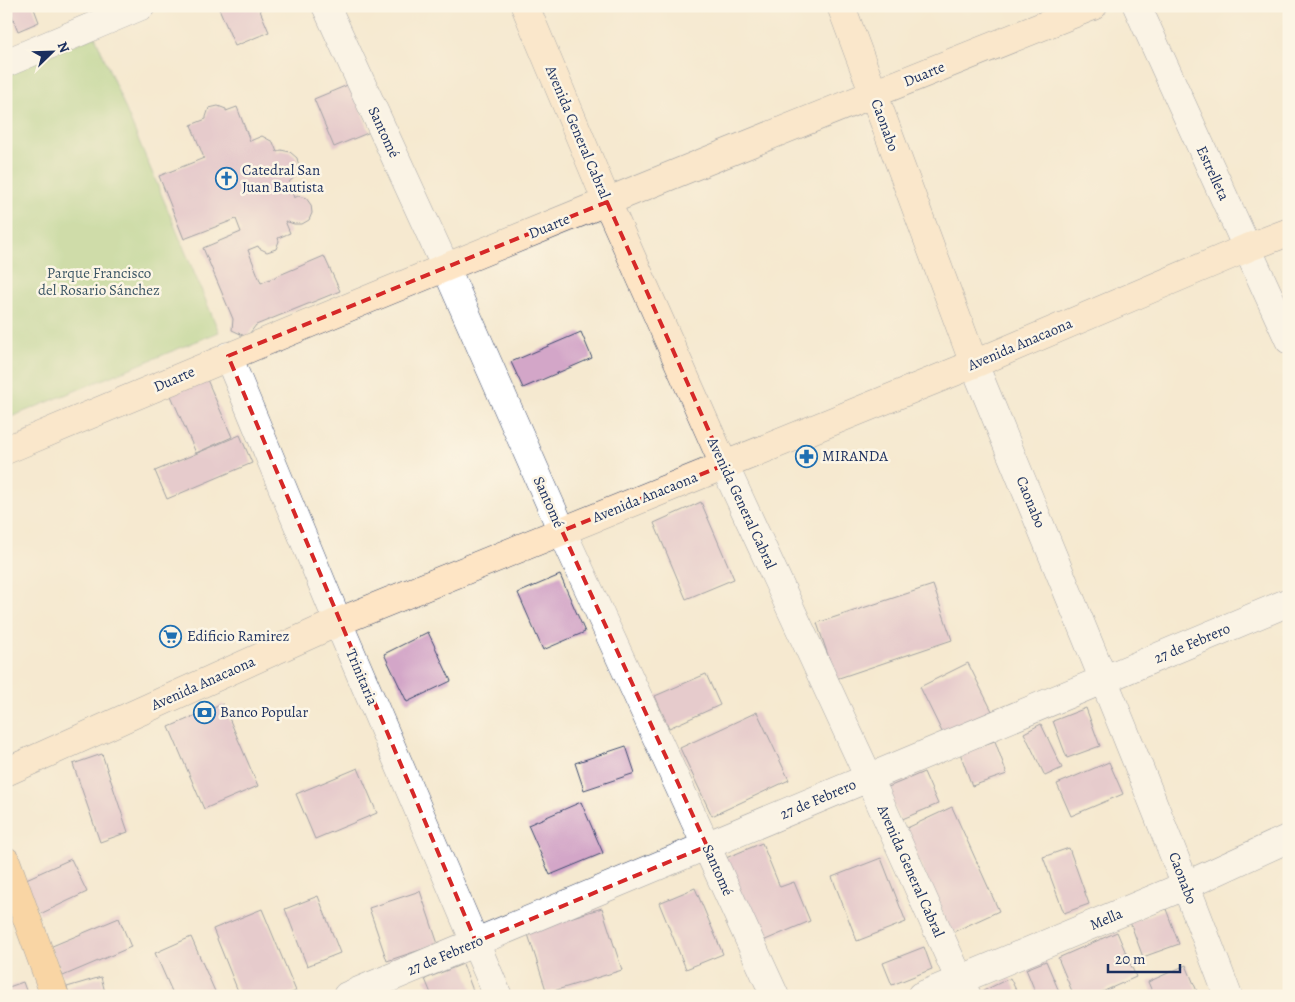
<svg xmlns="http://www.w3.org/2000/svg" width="1295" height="1002" viewBox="0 0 1295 1002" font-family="Alegreya,serif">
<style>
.green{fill:#9fcd7a;stroke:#5d7e6c}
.building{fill:#d3a6c8}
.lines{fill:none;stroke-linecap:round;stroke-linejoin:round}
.street-casing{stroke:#3c4b6f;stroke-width:29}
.secondary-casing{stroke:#3c4b6f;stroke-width:29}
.primary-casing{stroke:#3c4b6f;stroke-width:29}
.street{stroke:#fff;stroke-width:28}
.secondary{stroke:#fee5c5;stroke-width:28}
.primary{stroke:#fcbd6f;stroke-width:28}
.marked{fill:none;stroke:#d62828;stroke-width:4;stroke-dasharray:10 6;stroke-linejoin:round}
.labels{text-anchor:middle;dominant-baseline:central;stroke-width:5;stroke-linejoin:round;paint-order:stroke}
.street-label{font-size:15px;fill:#1b2f5e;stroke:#fcf5e5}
.poi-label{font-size:15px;fill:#1b2f5e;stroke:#fcf5e5;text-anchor:start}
.park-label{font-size:15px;fill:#3c5665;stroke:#fcf5e5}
</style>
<rect width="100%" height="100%" fill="#fcf5e5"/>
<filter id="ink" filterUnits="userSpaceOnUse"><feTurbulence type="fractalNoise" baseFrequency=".02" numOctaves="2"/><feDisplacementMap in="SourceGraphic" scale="10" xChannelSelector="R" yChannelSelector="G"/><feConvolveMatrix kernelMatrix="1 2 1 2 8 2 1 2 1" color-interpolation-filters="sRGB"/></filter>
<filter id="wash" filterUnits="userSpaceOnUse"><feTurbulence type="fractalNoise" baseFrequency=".0096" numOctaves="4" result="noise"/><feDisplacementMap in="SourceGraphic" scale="20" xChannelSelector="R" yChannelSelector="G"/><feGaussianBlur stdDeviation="1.12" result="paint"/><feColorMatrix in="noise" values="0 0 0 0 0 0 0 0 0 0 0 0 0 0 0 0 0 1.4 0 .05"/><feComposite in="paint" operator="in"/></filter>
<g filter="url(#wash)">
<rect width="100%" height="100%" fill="#f5e9d0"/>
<path class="green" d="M95 36 219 332 6 419V73Z"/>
<g id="blocks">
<path class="building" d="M8 6H33L39 22 18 31Z
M218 6H258L269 32 235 46Z
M350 84 370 132 334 147 314 99Z
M218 106 226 109V111L237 107 250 141 262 136 273 142 277 152 281 150 290 152 297 158 299 167 296 176 289 182 294 198 298 196 306 198 311 205 312 213 309 220 302 224H294L285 221 290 233 278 238 279 241 276 249 267 252 259 248 258 246 248 250 261 283 324 256 340 291 256 325 247 337 232 330 233 319 203 248 241 232 236 219 184 239 159 176 204 158 191 125 206 119V117L209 108Z
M581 332 592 358 523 388 511 362Z
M205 375 232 437 196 453 169 391Z
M240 435 252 463 167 499 155 471Z
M701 502 734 579 686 599 654 523Z
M560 575 585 632 543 650 518 593Z
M933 585 952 640 836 679 817 623Z
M428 632 451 681 407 702 384 654Z
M968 663 992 711 943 734 920 687Z
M706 674 720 705 669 728 655 696Z
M223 704 258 786 204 809 169 727Z
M1086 708 1100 746 1067 758 1053 721Z
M757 712 789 780 712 816 680 748Z
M1041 724 1062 768 1045 776 1024 733Z
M995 741 1007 774 972 786 960 753Z
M626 746 635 773 584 790 575 763Z
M102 754 128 832 100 842 73 764Z
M1109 762 1123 794 1071 816 1057 784Z
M358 768 377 813 315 839 296 794Z
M924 772 938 804 900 820 886 788Z
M581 802 603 853 550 875 528 825Z
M952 807 999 911 951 933 905 829Z
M762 843 780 887 794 882 810 921 756 944 721 860Z
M1069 848 1089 904 1064 913 1043 857Z
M881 858 906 922 857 941 832 877Z
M71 859 87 892 40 914 24 880Z
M695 888 723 954 686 969 659 903Z
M420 891 438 944 387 961 369 908Z
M318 896 340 953 307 966 285 909Z
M602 908 622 970 547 993 527 931Z
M262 909 296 991 284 996H240L213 929Z
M1166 909 1179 944 1143 957 1130 922Z
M119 918 131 947 63 976 50 947Z
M1117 932 1136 977 1093 996H1074L1058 958Z
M191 937 217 996H174L155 953Z
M924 947 932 969 892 985 883 963Z
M1046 961 1061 996H1037L1026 969Z
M463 964 475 996H432L425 979Z
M1186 965 1199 996H1154L1148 982Z
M101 977 106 996H70L67 987Z
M1010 978 1019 996H983L981 992Z
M23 982 28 996H6V988Z"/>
</g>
</g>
<g filter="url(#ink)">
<use href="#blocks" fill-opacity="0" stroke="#3c4b6f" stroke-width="1"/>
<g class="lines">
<defs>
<path id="street" d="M326 6 446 268 562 531 775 996
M1137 6 1289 340
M6 63 141 6
M228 356 338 622 498 996
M974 364C1060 574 1148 783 1228 996
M724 465 869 778 967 996
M347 996 1289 602
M921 996 1187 885 1289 838"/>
<path id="secondary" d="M525 6 607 202 724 465
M841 6 974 364
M6 450C367 298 729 151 1093 6
M6 772 338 622 974 364 1247 248 1289 232"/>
<path id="primary" d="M6 861 55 996"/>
</defs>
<use href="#street" class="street-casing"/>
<use href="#secondary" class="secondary-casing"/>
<use href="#primary" class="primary-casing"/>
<use href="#street" class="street"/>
<use href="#secondary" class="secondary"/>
<use href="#primary" class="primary"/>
</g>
</g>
<path d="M0 0H1295V1002H0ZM607 202 724 465 562 531 707 846 476 942 228 356Z" fill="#f5e9d0" fill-opacity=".55" fill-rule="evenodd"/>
<path class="marked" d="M607 202 724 465 562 531 707 846 476 942 228 356Z"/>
<defs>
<symbol id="church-ring" viewBox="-11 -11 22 22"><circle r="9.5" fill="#fcf5e5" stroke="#1f6fb2" stroke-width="1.5"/><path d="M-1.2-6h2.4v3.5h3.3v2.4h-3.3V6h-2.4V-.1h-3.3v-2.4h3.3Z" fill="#1f6fb2"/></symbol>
<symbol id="pharmacy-ring" viewBox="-11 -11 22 22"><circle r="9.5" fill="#fcf5e5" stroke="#1f6fb2" stroke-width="1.5"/><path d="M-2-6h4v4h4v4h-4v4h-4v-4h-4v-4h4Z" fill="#1f6fb2"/></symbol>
<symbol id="supermarket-ring" viewBox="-11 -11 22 22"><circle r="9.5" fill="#fcf5e5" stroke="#1f6fb2" stroke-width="1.5"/><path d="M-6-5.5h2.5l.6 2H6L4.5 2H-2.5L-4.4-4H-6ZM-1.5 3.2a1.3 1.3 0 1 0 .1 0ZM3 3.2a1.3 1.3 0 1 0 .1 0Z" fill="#1f6fb2"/></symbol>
<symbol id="bank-ring" viewBox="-11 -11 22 22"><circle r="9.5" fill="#fcf5e5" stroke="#1f6fb2" stroke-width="1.5"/><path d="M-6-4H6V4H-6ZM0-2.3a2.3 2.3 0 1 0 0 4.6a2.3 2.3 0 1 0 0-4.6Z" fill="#1f6fb2"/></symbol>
</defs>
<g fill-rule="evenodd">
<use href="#church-ring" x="214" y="166" width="25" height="25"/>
<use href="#pharmacy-ring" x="794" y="444" width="25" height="25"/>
<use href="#supermarket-ring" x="158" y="624" width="25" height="25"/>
<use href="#bank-ring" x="192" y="700" width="25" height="25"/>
</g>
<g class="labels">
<g class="street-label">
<text transform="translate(924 74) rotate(-22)">Duarte</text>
<text transform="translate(885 125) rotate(70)">Caonabo</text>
<text transform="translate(384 132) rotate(65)">Santomé</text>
<text transform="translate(578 132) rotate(67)">Avenida General Cabral</text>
<text transform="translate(1213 173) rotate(65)">Estrelleta</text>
<text transform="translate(549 226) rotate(-22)">Duarte</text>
<text transform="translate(1020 344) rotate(-23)">Avenida Anacaona</text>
<text transform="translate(174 379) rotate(-23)">Duarte</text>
<text transform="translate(645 497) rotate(-22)">Avenida Anacaona</text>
<text transform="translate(549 502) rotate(66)">Santomé</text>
<text transform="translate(1031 502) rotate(68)">Caonabo</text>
<text transform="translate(742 503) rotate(65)">Avenida General Cabral</text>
<text transform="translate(1192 643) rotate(-23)">27 de Febrero</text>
<text transform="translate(362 677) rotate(67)">Trinitaria</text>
<text transform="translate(203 683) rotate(-24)">Avenida Anacaona</text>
<text transform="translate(818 799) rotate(-23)">27 de Febrero</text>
<text transform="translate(718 870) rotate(66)">Santomé</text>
<text transform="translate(911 871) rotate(66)">Avenida General Cabral</text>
<text transform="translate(1183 878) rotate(69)">Caonabo</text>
<text transform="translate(1106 919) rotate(-23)">Mella</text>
<text transform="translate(445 955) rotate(-23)">27 de Febrero</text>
</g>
<g class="poi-label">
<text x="242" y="170">Catedral San<tspan x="242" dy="17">Juan Bautista</tspan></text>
<text x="822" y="456">MIRANDA</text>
<text x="187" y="636">Edificio Ramirez</text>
<text x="220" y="712">Banco Popular</text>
</g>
<g class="park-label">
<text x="99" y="273">Parque Francisco<tspan x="99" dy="17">del Rosario Sánchez</tspan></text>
</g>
</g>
<rect width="1295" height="1002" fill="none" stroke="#fcf5e5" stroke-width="25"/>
<g transform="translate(52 52) rotate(67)" stroke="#fcf5e5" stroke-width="4" paint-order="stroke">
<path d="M0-4L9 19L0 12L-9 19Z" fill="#1b2f5e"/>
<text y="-8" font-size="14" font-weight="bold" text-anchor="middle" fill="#1b2f5e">N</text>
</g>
<path d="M1108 964v8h72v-8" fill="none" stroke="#1b2f5e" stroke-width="2.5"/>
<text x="1115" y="964" font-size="15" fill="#1b2f5e" stroke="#fcf5e5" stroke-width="4" paint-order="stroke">20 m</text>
</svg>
